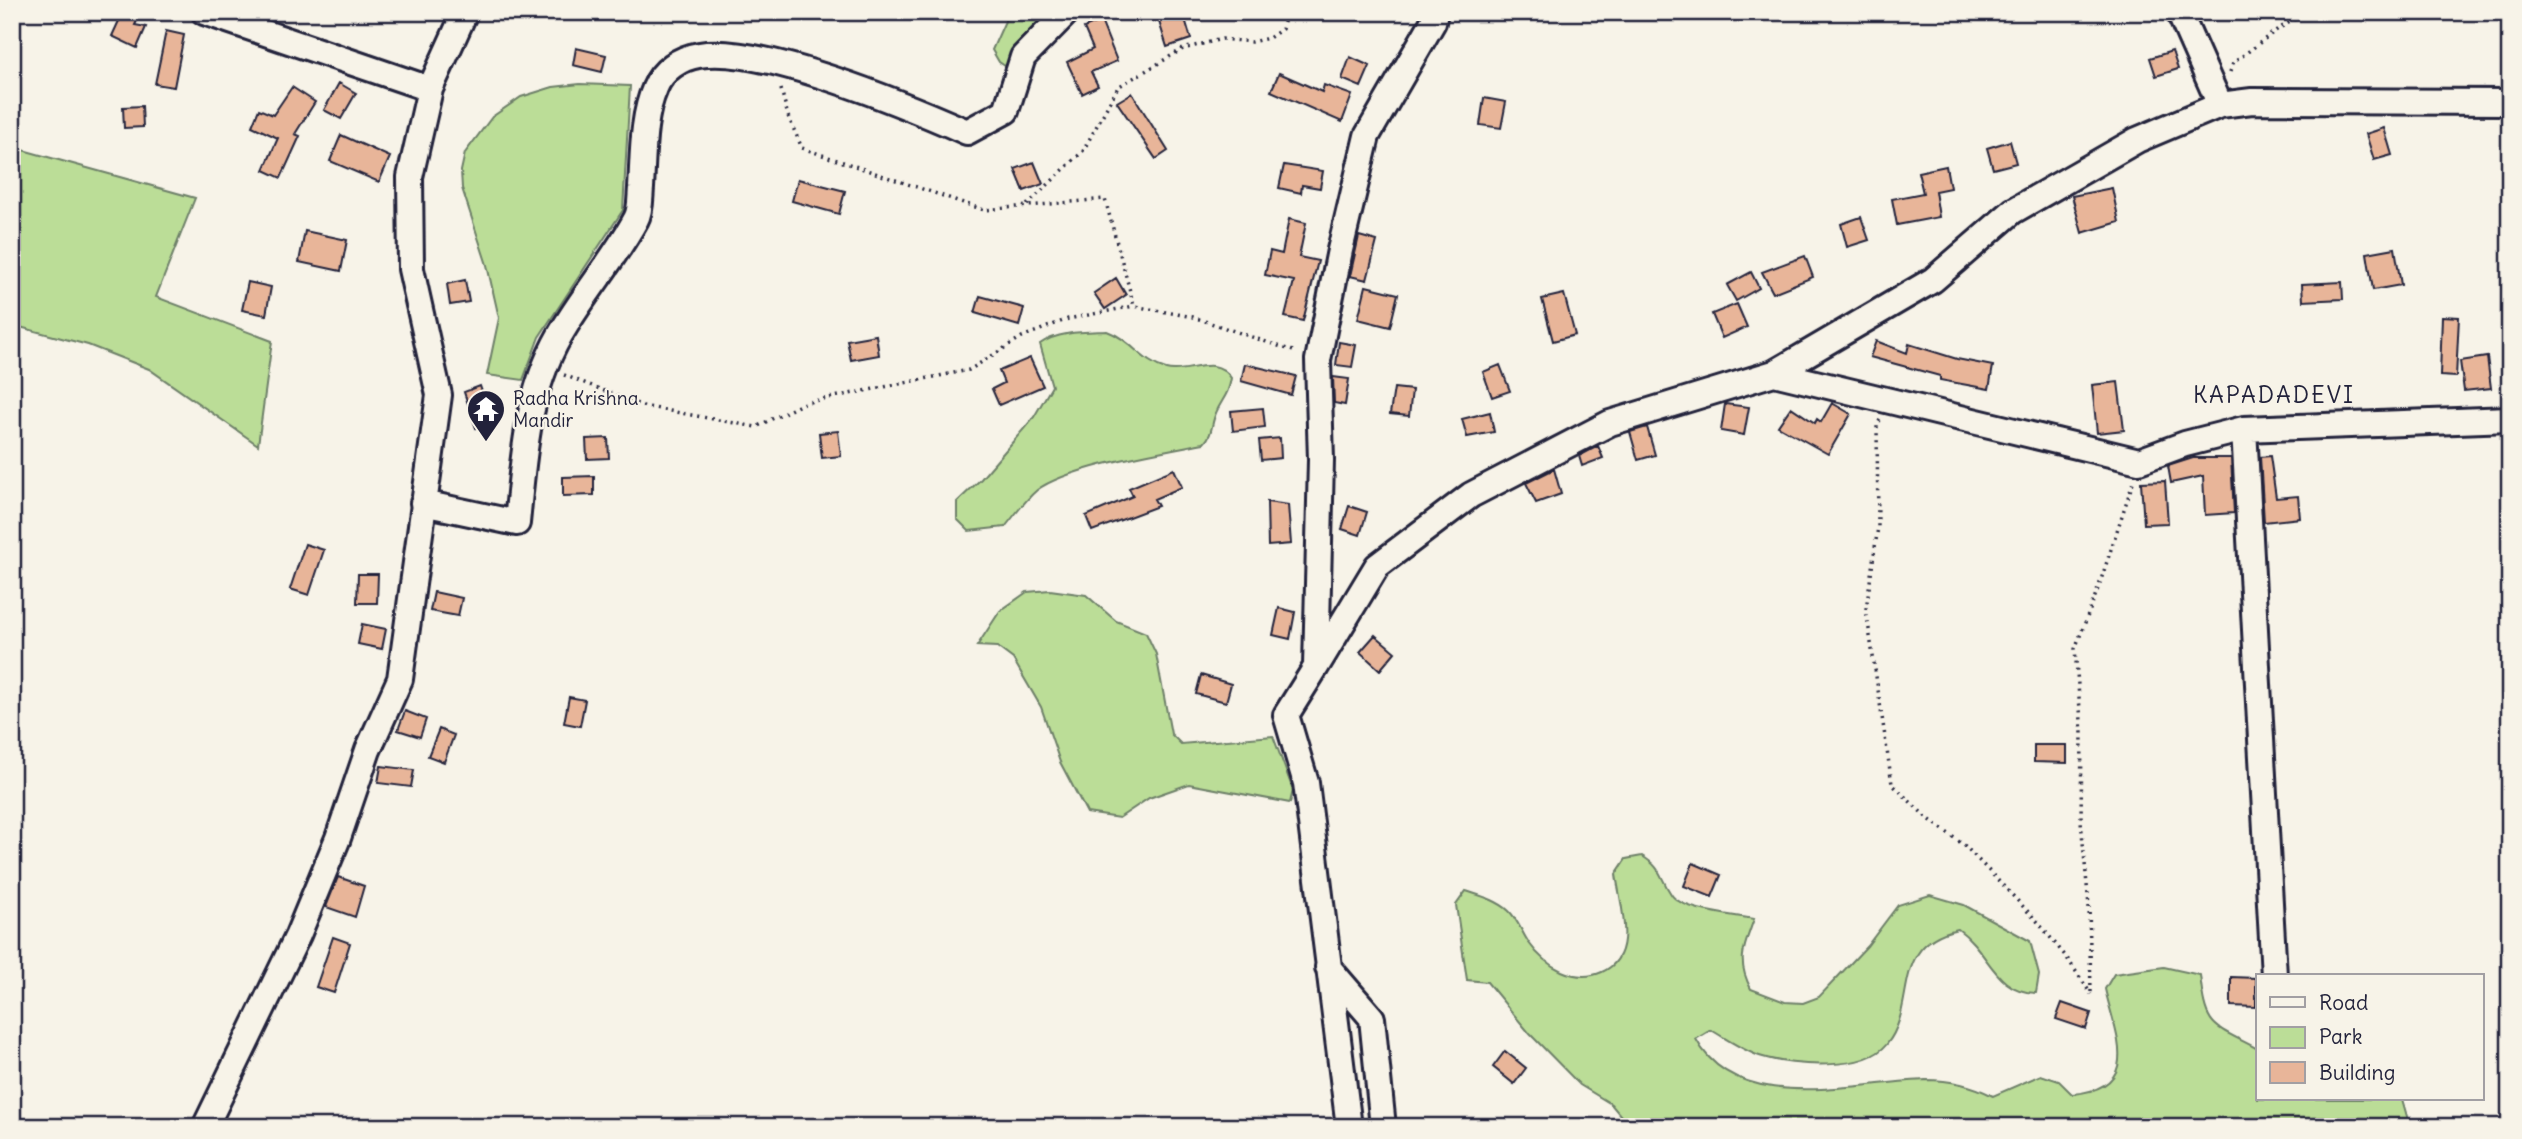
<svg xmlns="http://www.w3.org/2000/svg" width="2522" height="1139" viewBox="0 0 2522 1139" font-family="Delius,sans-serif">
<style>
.green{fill:#bbdd97;stroke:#6e8069;stroke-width:2}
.building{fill:#e8b599;stroke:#22223b;stroke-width:2}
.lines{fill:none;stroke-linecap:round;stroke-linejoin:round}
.street-casing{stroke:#22223b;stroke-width:30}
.path{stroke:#22223b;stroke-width:3.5;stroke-dasharray:2 5;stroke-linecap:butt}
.street{stroke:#f7f3e8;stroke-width:24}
.labels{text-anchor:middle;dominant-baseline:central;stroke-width:5;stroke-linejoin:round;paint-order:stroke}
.poi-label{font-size:19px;fill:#22223b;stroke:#f7f3e8;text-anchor:start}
.quarter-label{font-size:23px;letter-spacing:2px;fill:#22223b;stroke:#f7f3e8}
</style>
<rect width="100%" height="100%" fill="#f7f3e8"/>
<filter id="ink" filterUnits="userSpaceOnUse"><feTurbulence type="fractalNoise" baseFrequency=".0143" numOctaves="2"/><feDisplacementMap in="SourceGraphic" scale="14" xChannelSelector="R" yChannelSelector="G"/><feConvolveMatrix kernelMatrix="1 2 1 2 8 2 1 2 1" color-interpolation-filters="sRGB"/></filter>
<g filter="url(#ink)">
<path class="green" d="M1009 12H1056L1008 68 999 62 992 50Z
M580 84 630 86 623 210 539 337 523 380 487 375 499 318 487 265 462 188 461 171 465 153 492 117 521 97 553 87Z
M12 147 195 198 156 297 272 341 258 445 149 369 88 345 12 325Z
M1107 331C1132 340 1141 362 1166 369 1188 375 1215 353 1231 378 1228 397 1222 398 1216 413 1211 424 1213 434 1204 443 1164 451 1067 467 1037 490 1025 500 1015 515 1005 527L969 531 957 519V502L981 479 1034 417 1052 386 1040 344C1058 331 1086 332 1107 331Z
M1050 590 1086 595 1116 621 1146 633 1156 654 1171 734 1181 744 1273 736 1293 790 1290 803 1189 784 1149 798 1119 818 1087 813 1060 762 1041 707 1013 659 997 647 977 646 1000 611 1027 592Z
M1642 856C1662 868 1659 876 1671 894 1681 911 1734 915 1754 919 1744 947 1736 961 1751 989L1785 1002 1803 1003 1819 997 1867 946 1898 905 1930 895 1964 905 2030 941 2039 975 2036 993C1994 992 1990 952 1958 929 1889 944 1918 1005 1887 1044 1865 1072 1793 1066 1763 1057 1745 1052 1727 1039 1711 1030L1696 1039C1736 1116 1857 1082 1926 1080 1950 1080 1972 1085 1993 1096L2041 1075 2059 1081 2072 1094C2143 1088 2116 1037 2105 989L2114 974 2164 967 2200 975C2206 1029 2211 1024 2258 1049V1099H2402L2410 1127H2208L2180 1122 2167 1127H1630L1611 1104 1580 1085 1530 1034 1487 982 1467 980 1456 905 1466 891C1481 896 1497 900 1509 911 1518 920 1522 933 1529 943 1546 967 1575 984 1602 972 1639 956 1620 905 1616 874L1626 859Z"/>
<path class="building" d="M123 12H141L135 25 146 27 137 48 112 36Z
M1156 12H1183L1191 39 1167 47Z
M1101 21 1117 61 1091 72 1098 86 1082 94 1067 62 1093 49 1084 28Z
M166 31 184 35 174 87 155 84Z
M576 48 606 55 602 72 573 65Z
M2172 51 2178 69 2156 76 2150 58Z
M1350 57 1370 66 1361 87 1342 79Z
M1279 73 1322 92 1324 85 1352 95 1342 122 1271 91Z
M339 83 356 93 341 119 324 110Z
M292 87 315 102 295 134 300 136 281 178 264 170 278 138 252 126 259 109 273 115Z
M1132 93 1168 151 1156 159 1117 102Z
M1484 98 1506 102 1501 128 1480 125Z
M142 106 143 127 124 128 123 107Z
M2384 128 2392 155 2374 160 2366 134Z
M341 135 390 157 379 182 330 161Z
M2010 141 2016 163 1993 169 1987 148Z
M1034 162 1043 184 1024 191 1015 169Z
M1284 165 1323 171 1320 188 1302 185 1301 193 1279 188Z
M1946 166 1950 188 1935 191 1939 217 1897 225 1892 199 1923 193 1918 172Z
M798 179 845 191 839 214 792 201Z
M2112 188 2119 222 2082 233 2072 196Z
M1861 217 1869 240 1847 247 1841 224Z
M1289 219 1306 223 1299 257 1318 261 1303 321 1285 317 1294 281 1265 275 1270 251 1282 254Z
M305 231 347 240 341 271 299 262Z
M1359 236 1377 241 1367 280 1350 276Z
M2395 248 2401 285 2373 290 2367 253Z
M1805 256 1813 277 1773 293 1762 272Z
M1751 272 1759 288 1736 301 1727 285Z
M1116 278 1126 295 1105 309 1094 293Z
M465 280 469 302 450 305 447 284Z
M248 282 271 287 266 315 242 310Z
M2342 282 2343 299 2303 301 2302 284Z
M1366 286 1398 294 1390 327 1358 319Z
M1564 294 1575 335 1553 341 1542 299Z
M980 296 1024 308 1019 326 975 313Z
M1737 304 1747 327 1722 338 1712 314Z
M2442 316 2459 317 2456 377 2440 376Z
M876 335 879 355 851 360 847 340Z
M1876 341 1907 353 1909 344 1957 359 1993 366 1989 389 1940 380V376L1870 357Z
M1339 342 1356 345 1352 367 1336 365Z
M2487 357 2491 388 2464 391 2460 361Z
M1030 358 1043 386 999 405 992 389 1004 383 999 371Z
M1245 364 1296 376 1291 395 1241 381Z
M1500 365 1510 391 1492 397 1483 372Z
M1333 377 1349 379 1345 405 1334 403Z
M2118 382 2124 430 2097 433 2092 385Z
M480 386 493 423 476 428 464 392Z
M1394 388 1412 390 1409 416 1390 414Z
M1832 403 1851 414 1828 454 1778 426 1791 407 1815 423 1817 419 1821 422Z
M1725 404 1749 407 1744 435 1721 431Z
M1263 408 1265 427 1233 431 1231 411Z
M1490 412 1494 432 1467 437 1462 419Z
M1647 427 1655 455 1638 460 1630 432Z
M838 431 841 456 822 458 819 433Z
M608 438 609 458 587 459 586 439Z
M1280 438 1281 458 1261 460 1259 440Z
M1598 446 1603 458 1582 466 1579 456Z
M2270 456 2276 498 2298 496 2300 518 2264 522 2260 457Z
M2193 458H2231L2234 513 2205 515 2203 476 2171 483 2168 466Z
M1174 469 1182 487 1154 499 1158 506 1092 531 1086 516 1133 496 1129 488Z
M1554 469 1561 494 1536 503 1526 483Z
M594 476V495L563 496V477Z
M2165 481 2168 523 2144 524 2141 482Z
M1267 502 1288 505 1291 544 1268 546Z
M1349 506 1367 512 1360 535 1342 529Z
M305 544 324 550 309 595 290 589Z
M358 574H378L377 603H357Z
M434 592 462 598 458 616 430 611Z
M1279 608 1295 612 1290 639 1273 635Z
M362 624 386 629 382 649 358 644Z
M1375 635 1395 652 1380 670 1360 652Z
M1201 675 1231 684 1226 702 1196 694Z
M569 697 585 700 580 726 564 723Z
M405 711 426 719 420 737 398 730Z
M439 729 454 735 444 762 428 756Z
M2034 745H2067V763L2034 762Z
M381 766 414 770 411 787 378 783Z
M1693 863 1721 875 1712 897 1684 886Z
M338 877 364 886 355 917 326 907Z
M333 937 350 943 334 993 316 987Z
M2231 977 2256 978V1007L2231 1006Z
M2062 1003 2091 1013 2086 1029 2056 1019Z
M1505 1051 1526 1068 1514 1084 1493 1067Z"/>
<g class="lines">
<defs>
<path id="street" d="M204 12 430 89
M2179 12 2220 105
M1774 373 2139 461 2185 444 2244 429 2510 419
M2244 429 2274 976
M423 503 517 523C524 453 527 386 566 325 588 289 616 256 636 219 641 210 640 197 641 188 643 157 642 117 655 88 662 70 680 58 699 55 760 44 908 106 967 132L1006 111 1023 57 1067 12
M1316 667 1377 566 1471 495 1610 423 1774 373 1933 280 2013 211 2137 140 2220 105 2252 101 2510 102
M1328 967 1372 1018 1383 1127
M205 1127 298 935 338 838 368 750 400 679 439 395 411 269 410 177 430 89 465 12
M1349 1127 1306 783 1286 715 1316 667 1321 460 1318 360 1340 250 1367 136 1433 22 1435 12"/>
</defs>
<use href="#street" class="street-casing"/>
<path class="path" d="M2230 72 2233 63 2278 29 2307 12
M781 89 788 116 802 148 984 210 1105 199 1134 306 1193 317 1296 352
M1027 205 1083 151 1118 87 1183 49 1222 39 1251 42 1269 38 1282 29 1287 12
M564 375 643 406 756 427 804 403 969 370 1022 337 1068 319 1134 306
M1880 420 1877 425 1878 527 1866 609 1892 784 1926 817 1965 846 2037 921 2067 958 2091 994
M2091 992 2089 906 2081 821 2082 733 2075 649 2099 586 2133 482"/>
<use href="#street" class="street"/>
</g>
</g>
<defs>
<symbol id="temple-pin" viewBox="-11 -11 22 30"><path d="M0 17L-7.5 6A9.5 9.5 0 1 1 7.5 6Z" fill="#22223b" stroke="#f7f3e8"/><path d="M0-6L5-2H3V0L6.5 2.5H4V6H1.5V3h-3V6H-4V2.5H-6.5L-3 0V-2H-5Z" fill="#fff"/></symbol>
</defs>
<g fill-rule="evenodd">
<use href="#temple-pin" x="464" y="387" width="44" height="60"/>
</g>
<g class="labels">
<g class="poi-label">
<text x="513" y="398">Radha Krishna<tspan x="513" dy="22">Mandir</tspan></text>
</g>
<g class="quarter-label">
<text x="2274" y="394">KAPADADEVI</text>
</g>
</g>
<rect width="2522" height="1139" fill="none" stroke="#f7f3e8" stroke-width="42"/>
<rect x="21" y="21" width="2480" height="1097" fill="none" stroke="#22223b" stroke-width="2.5" filter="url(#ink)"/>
<rect x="2256" y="974" width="228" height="126" fill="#f7f3e8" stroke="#a29fa3" stroke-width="2"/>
<rect x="2270" y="997" width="35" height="10" fill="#f7f3e8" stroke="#a29fa3" stroke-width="2"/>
<text x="2319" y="1010" font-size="21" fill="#22223b">Road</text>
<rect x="2270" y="1027" width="35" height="21" fill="#bbdd97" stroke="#a29fa3" stroke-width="2"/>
<text x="2319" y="1044" font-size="21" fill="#22223b">Park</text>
<rect x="2270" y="1062" width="35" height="21" fill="#e8b599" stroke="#a29fa3" stroke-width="2"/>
<text x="2319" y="1080" font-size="21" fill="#22223b">Building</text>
</svg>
